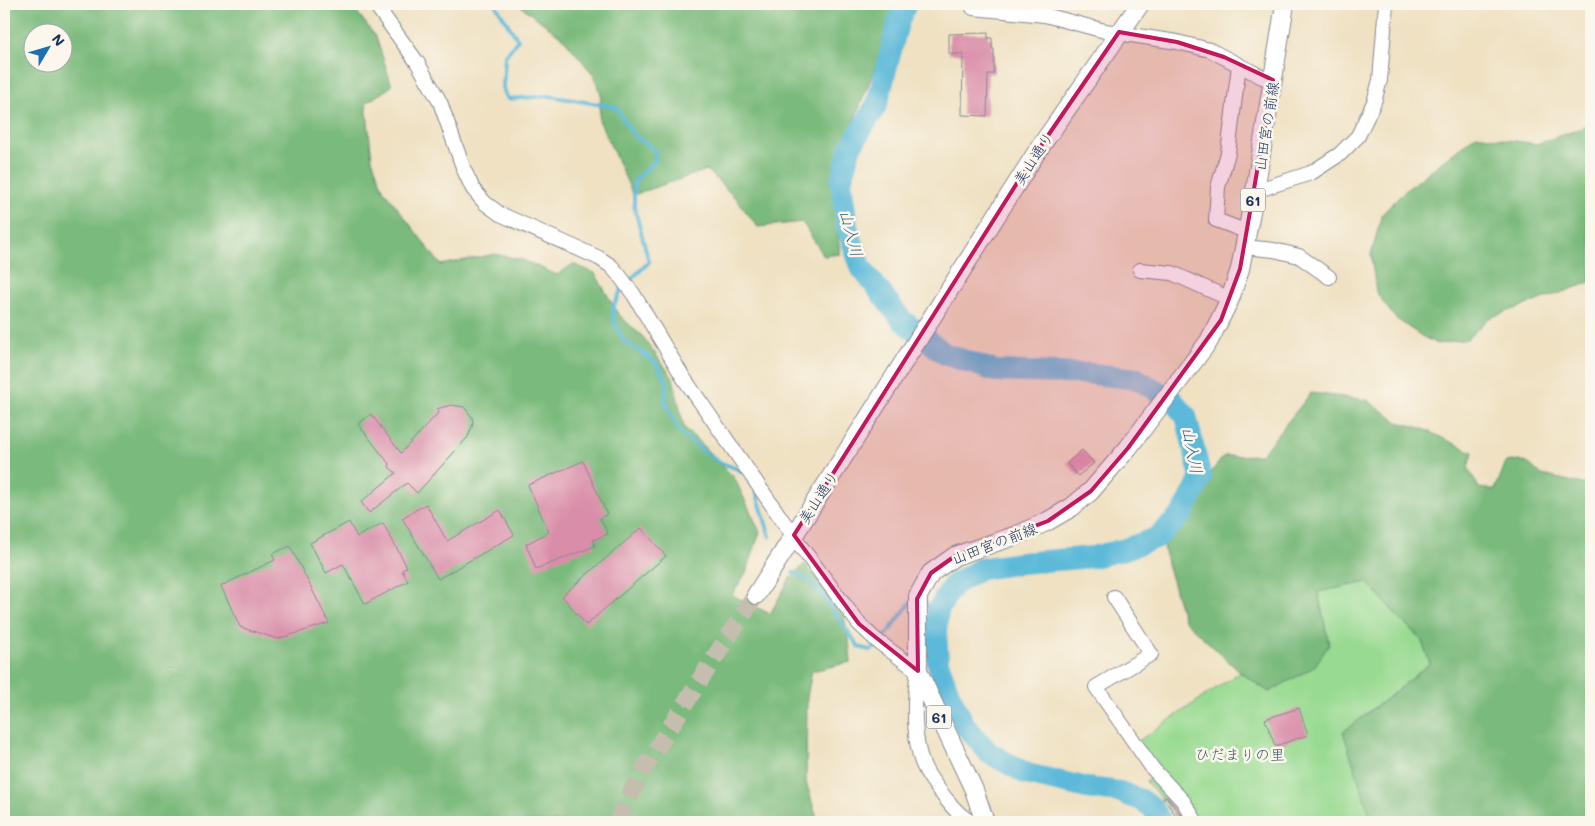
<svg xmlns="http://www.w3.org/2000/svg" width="1595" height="826" viewBox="0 0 1595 826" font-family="Mali,'Klee One',sans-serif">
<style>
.green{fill:#98da91;stroke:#5a8478}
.forest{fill:#7aba7b;stroke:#4a746c;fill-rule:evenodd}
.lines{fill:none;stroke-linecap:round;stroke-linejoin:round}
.stream{stroke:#5bb9d9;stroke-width:4}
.river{stroke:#5bb9d9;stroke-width:22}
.building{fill:#d98da9}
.major-tunnel{stroke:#c5bdae;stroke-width:18;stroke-dasharray:18 9;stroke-linecap:butt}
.minor-casing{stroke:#858890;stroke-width:16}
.major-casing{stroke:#858890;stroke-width:20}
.minor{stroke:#fff;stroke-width:14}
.major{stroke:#fff;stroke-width:18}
.marked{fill:#c2185b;fill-opacity:0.2;stroke:#c2185b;stroke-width:4;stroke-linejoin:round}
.labels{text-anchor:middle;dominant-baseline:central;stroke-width:5;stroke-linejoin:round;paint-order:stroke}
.shield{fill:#fbf7ec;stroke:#5e6b89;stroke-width:1}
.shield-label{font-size:14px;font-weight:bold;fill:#1b2f5e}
.street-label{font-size:15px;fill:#1b2f5e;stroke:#fbf7ec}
.park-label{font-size:15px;fill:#3a5a6b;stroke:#fbf7ec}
.water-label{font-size:16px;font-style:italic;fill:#2e5883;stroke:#fbf7ec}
</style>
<rect width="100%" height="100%" fill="#fbf7ec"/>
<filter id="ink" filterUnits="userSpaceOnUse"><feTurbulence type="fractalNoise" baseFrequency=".02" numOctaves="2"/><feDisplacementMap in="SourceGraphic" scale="10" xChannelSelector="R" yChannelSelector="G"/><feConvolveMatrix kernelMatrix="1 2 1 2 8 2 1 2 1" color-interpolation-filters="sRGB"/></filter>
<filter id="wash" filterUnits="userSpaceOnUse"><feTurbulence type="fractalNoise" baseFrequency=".0096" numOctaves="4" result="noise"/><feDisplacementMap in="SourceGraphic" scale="20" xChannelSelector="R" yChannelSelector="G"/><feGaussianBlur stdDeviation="1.12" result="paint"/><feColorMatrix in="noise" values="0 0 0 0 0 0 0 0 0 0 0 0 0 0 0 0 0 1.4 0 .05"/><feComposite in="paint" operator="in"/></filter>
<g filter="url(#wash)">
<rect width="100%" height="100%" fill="#efe1c2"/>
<path class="green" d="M1367 582 1401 620 1421 639 1430 663 1390 696 1365 714 1360 782 1372 822H1292L1288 817 1277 822H1179L1163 800 1146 782 1159 771 1137 742 1240 672 1269 692 1329 645 1318 592Z"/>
<path class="forest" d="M4 4H351L376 37 392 86 366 103 372 159 383 189 441 265 495 254 523 260 557 275 573 264 595 273 618 314 643 337 673 378 684 427 734 477 760 532 747 571 732 595 770 614 790 578 805 564 843 611 849 640 851 662 812 671 807 697 806 782 818 822H422L417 817 416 822H4ZM32 32H62V62H32Z
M518 4H901L832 175 840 254 824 256 802 222 758 227 737 200 707 170 633 195 599 120 601 95 593 74 563 38Z
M1591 125V212L1587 217 1589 238 1591 241V282L1489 318 1467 339 1438 344 1423 337 1395 318 1376 292 1371 255 1382 214 1406 190 1476 135 1536 144Z
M1311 393 1367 400 1398 422 1421 428 1473 452 1468 467 1479 488 1495 490 1506 462 1519 460 1529 464 1542 475 1588 485 1591 488V822H1372L1343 732 1390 696 1430 663 1421 639 1401 620 1367 582 1318 592 1329 645 1314 667 1269 692 1240 672 1184 620 1167 564 1162 533 1224 456 1261 455Z"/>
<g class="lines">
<path class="stream" d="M495 4 518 40 505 56 503 89 508 99 549 96 616 107 633 135 654 149 655 161 634 181V206L649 262 628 282
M623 287 614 305 613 320 624 341 656 363 667 382 665 401 679 432 717 461 740 470 741 472
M757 494 770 537
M793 572 813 583 859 647 870 650 878 646 910 603H913
M922 603 938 610"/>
<path class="river" d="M906 4 898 23 877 104 850 148 841 181 847 227 862 269 902 320 945 354 995 371 1094 374 1137 379 1171 399 1186 416 1201 478 1182 515 1156 538 1122 550 1093 557 1020 563 980 569 953 585 938 610 936 632 938 663 949 693 964 724 989 753 1027 774 1087 788 1120 792 1141 800 1152 807 1161 822"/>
</g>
<g id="blocks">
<path class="building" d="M988 33V38H992V49H994V74H988L987 116 962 115 963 54H949V34Z
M451 405 464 407 472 417 473 424 468 437 417 493 407 483 369 513 361 502 396 473 389 467 390 465 358 424 371 414 401 453 439 412 436 409Z
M1082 450 1094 463 1078 476 1067 463Z
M583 461 607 514 600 518 608 534 593 540 595 546 536 569 526 544 549 532 528 485Z
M426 504 447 541 500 510 514 535 438 579 402 518Z
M349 522 357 537 383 523 407 567 402 570 408 581 365 604 343 564 326 573 310 543Z
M641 528 666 556 586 625 562 596Z
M290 546 329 623 278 639 240 627 221 586 275 560 272 554Z
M1299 708 1308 735 1275 746 1265 719Z
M1166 796 1181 815 1177 817 1163 798Z"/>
</g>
</g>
<g filter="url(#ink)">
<use href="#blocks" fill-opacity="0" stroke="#858890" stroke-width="1"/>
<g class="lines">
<path class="major-tunnel" d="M618 822C629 792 648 762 666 734 695 687 725 641 756 595"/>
<defs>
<path id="minor" d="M375 4 417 62 440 102 464 170 473 189 485 203 500 214 599 258 611 266 619 275 634 295 683 377 801 547 859 624 876 640 918 671C914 696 913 731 920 756 924 772 936 786 946 799 953 808 961 817 971 822
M973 8 1045 15 1105 31 1177 42 1210 50 1262 77 1273 80
M1239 65 1228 153 1218 187 1216 220 1248 232
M1255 191 1311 173 1340 154 1358 136 1374 102 1380 80 1386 4
M1244 247 1274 250 1299 256 1329 277
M1140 270 1172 273 1230 299
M1114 597 1151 654 1096 687 1153 769 1183 801 1196 822"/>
<path id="major" d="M756 595 1038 150 1140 4
M985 822 974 790 918 671V596L931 573 955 556 1020 534 1048 521 1072 507 1091 491 1128 448 1209 341 1230 299 1240 269 1255 191 1285 4"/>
</defs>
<use href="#minor" class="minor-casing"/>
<use href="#major" class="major-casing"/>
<use href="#minor" class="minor"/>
<use href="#major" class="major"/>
</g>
</g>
<path class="marked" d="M1119 32 1177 42 1224 57 1273 80 1240 269 1221 320 1128 448 1091 491 1048 521 955 556 931 573 917 599 918 671 859 624 794 535 1038 150Z"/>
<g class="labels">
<g class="shield">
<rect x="1240.5" y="188.5" width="25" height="23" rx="4"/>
<rect x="926.5" y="705.5" width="25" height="23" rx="4"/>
</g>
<g class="shield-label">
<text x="1253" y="200">61</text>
<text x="939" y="717">61</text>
</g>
<g class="street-label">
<text transform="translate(1266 126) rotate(-81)">山田宮の前線</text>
<text transform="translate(1033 158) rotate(-57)">美山通り</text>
<text transform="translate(818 497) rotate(-57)">美山通り</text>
<text transform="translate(994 543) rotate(-21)">山田宮の前線</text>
</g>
<g class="park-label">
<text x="1240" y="754">ひだまりの里</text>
</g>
<g class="water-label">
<text transform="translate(852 233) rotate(75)">山入川</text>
<text transform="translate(1193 450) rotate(79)">山入川</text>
</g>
</g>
<rect width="1595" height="826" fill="none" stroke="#fbf7ec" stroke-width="20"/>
<g transform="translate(48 48) rotate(52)"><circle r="24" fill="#fbf7ec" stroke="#a1a7b3"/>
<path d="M0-4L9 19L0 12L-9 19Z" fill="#1f6fb2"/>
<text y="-8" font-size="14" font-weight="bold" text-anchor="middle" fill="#1b2f5e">N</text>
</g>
</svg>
